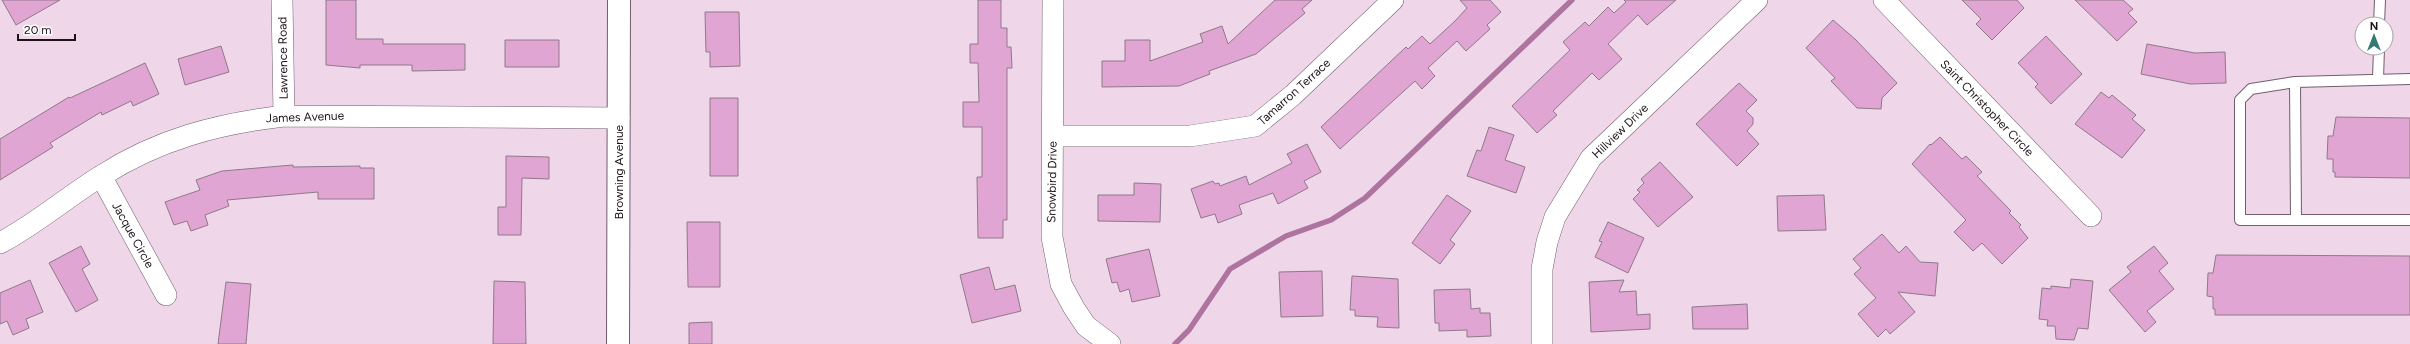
<svg xmlns="http://www.w3.org/2000/svg" width="2410" height="344" viewBox="0 0 2410 344" font-family="Figtree,sans-serif">
<style>
.lines{fill:none;stroke-linecap:round;stroke-linejoin:round}
.stream{stroke:#ad74a0;stroke-width:5.5}
.building{fill:#e1a5d3;stroke:#8e7989}
.lane-casing{stroke:#715d6c;stroke-width:12}
.street-casing{stroke:#715d6c;stroke-width:22}
.secondary-casing{stroke:#715d6c;stroke-width:24}
.lane{stroke:#fff;stroke-width:10}
.street{stroke:#fff;stroke-width:21}
.secondary{stroke:#fff;stroke-width:22}
.labels{text-anchor:middle;dominant-baseline:central;stroke-width:3.5;stroke-linejoin:round;paint-order:stroke}
.street-label{font-size:12px;fill:#1c141a;stroke:#fff}
</style>
<rect width="100%" height="100%" fill="#efd7e9"/>
<g class="lines">
<path class="stream" d="M1175 344 1189 330 1230 269 1286 236 1331 220 1365 198 1572 0"/>
</g>
<path class="building" d="M2 0H60L16 25Z
M326 0H356V39H383V44H465V70L412 71V65H360V68L326 65Z
M978 0H1001V28H1007V47H1011L1012 68H1007V220H1003V238H978L977 177H982V127H963V102H979L978 63H970V44H978Z
M1275 0H1312L1302 9 1305 13 1256 54 1209 71 1210 74 1179 86 1102 87V61H1125V40H1150V61L1203 42 1200 34 1222 26 1228 44Z
M1460 0H1490L1501 12 1487 25 1490 29 1466 51 1457 41 1428 68 1435 76 1422 89 1415 81 1340 149 1321 127 1406 47 1408 49 1422 36 1430 44 1455 21 1467 8Z
M1624 0H1676L1647 25 1638 15 1608 44 1622 59 1599 80 1592 73 1553 111 1557 115 1537 133 1512 106 1570 50 1563 42 1585 22 1589 26 1608 7 1614 13 1626 2Z
M1962 0H2017L2024 8 1992 40 1976 24 1981 19Z
M2075 0H2123L2133 9 2128 13 2137 22 2117 41Z
M705 12H739L740 66 710 67V52H706Z
M1833 20 1855 39 1897 83 1882 98 1881 109 1857 108 1831 81 1835 78 1806 48Z
M2046 36 2082 74 2051 104 2035 87 2038 84 2018 63Z
M505 40H559V67H505Z
M2147 44 2195 53 2225 52 2226 83 2190 84 2141 74Z
M221 46 229 72 185 85 178 59Z
M145 63 159 94 133 106 131 101 102 115 101 112 50 143 53 147 0 180V139L69 97 70 98Z
M1739 83 1757 100 1746 111 1753 118V124L1747 131 1759 144 1737 166 1696 124Z
M2101 92 2109 98 2112 95 2136 115 2132 119 2145 130 2122 158 2075 124Z
M710 98H738V176H710Z
M2336 117 2410 118V178L2335 177V172H2333V159H2327L2328 136H2333Z
M1489 127 1514 135 1505 160 1525 167 1516 193 1467 176 1477 150 1481 151Z
M1940 137 1962 159 1966 156 1982 172 1977 176 2011 211 2009 213 2021 225 2019 227 2028 238 2002 264 1982 243 1973 251 1954 232 1966 220 1912 164 1930 144 1931 145Z
M1307 144 1321 172 1304 181 1308 188 1278 204 1273 193 1239 205 1242 214 1218 223 1215 214 1201 218 1191 189 1213 181 1215 184 1219 183 1220 186 1246 176 1249 185 1292 163 1287 154Z
M506 156 549 157V179L522 178 521 235H498V207H506Z
M1660 162 1693 197 1658 227 1633 199 1640 192 1637 190 1644 183 1641 179Z
M293 165V167L360 166V168H374V199H318V192L227 200 229 206 205 215 208 225 191 231 187 221 174 225 165 202 200 190 196 180 222 171Z
M1134 183 1161 184 1160 222 1098 221V195H1134Z
M1447 195 1471 211 1450 240 1455 244 1440 264 1412 243Z
M1824 195 1826 230 1778 231 1777 196Z
M687 222H720V287H688Z
M1608 222 1644 238 1628 273 1595 257 1602 242 1599 241Z
M1882 234 1899 253 1906 246 1920 262 1938 263 1935 296 1898 292 1915 312 1890 334 1886 329 1878 337 1858 314 1876 298 1854 274 1861 268 1853 259Z
M81 246 90 264 82 269 98 300 76 312 49 263Z
M2154 246 2168 263 2159 271 2174 289 2147 311 2156 322 2145 332 2109 290 2131 272 2127 267Z
M1149 249 1160 296 1132 302 1129 289 1120 292 1117 282 1112 283 1106 259Z
M2216 255 2410 256V315H2215V309H2213V297L2207 296 2208 273H2213Z
M989 267 995 290 1015 285 1021 311 972 323 960 275Z
M1322 271 1323 316 1281 317 1279 272Z
M1352 276 1398 279 1399 328 1377 327 1378 317 1355 316V310H1350Z
M2071 279 2093 281 2088 329 2078 328 2074 340 2056 339 2055 326H2047L2048 320 2039 319 2042 288 2051 289V286L2070 288Z
M30 280 43 312 26 319 29 328 13 335 7 321 0 324V293Z
M1624 280 1619 292 1636 291 1637 315 1650 314V329L1591 332 1589 282Z
M494 281 525 282 526 344H493Z
M226 282 251 284 246 344H218Z
M1470 289 1471 309 1480 308V313H1490L1491 336 1467 337V330L1439 331V323H1435L1434 290Z
M1747 304 1748 329H1693L1692 307Z
M712 322V344H689V323Z"/>
<g class="lines">
<defs>
<path id="lane" d="M2379 24 2380 0
M2378 79 2379 48
M2410 79 2295 82 2251 89 2240 100V220H2410
M2295 82 2296 220"/>
<path id="street" d="M282 0 284 116
M1053 0 1052 237 1061 284 1074 308 1086 326 1110 344
M1884 0 2091 216
M1053 136H1190L1255 126 1293 95 1393 0
M101 176 166 295
M0 243C36 224 67 197 101 176 159 139 217 124 284 116L619 118
M1542 344V269L1547 242 1555 217 1591 158 1757 0"/>
<path id="secondary" d="M618 344 619 0"/>
</defs>
<use href="#lane" class="lane-casing"/>
<use href="#street" class="street-casing"/>
<use href="#secondary" class="secondary-casing"/>
<use href="#lane" class="lane"/>
<use href="#street" class="street"/>
<use href="#secondary" class="secondary"/>
</g>
<g class="labels">
<g class="street-label">
<text transform="translate(283 58) rotate(-91)">Lawrence Road</text>
<text transform="translate(1294 92) rotate(-42)">Tamarron Terrace</text>
<text transform="translate(1987 108) rotate(46)">Saint Christopher Circle</text>
<text transform="translate(305 117) rotate(-2)">James Avenue</text>
<text transform="translate(1620 131) rotate(-44)">Hillview Drive</text>
<text transform="translate(619 172) rotate(-90)">Browning Avenue</text>
<text transform="translate(1052 182) rotate(-89)">Snowbird Drive</text>
<text transform="translate(133 235) rotate(61)">Jacque Circle</text>
</g>
</g>
<g transform="translate(2374 36)"><circle r="19" fill="#ffffff" stroke="#a4a1a3"/>
<path d="M0-3L7 15L0 10L-7 15Z" fill="#347a72"/>
<text y="-6" font-size="11" font-weight="bold" text-anchor="middle" fill="#1c141a">N</text>
</g>
<path d="M18 34v6h57v-6" fill="none" stroke="#1c141a" stroke-width="2"/>
<text x="24" y="34" font-size="12" fill="#1c141a" stroke="#ffffff" stroke-width="3" paint-order="stroke">20 m</text>
</svg>
